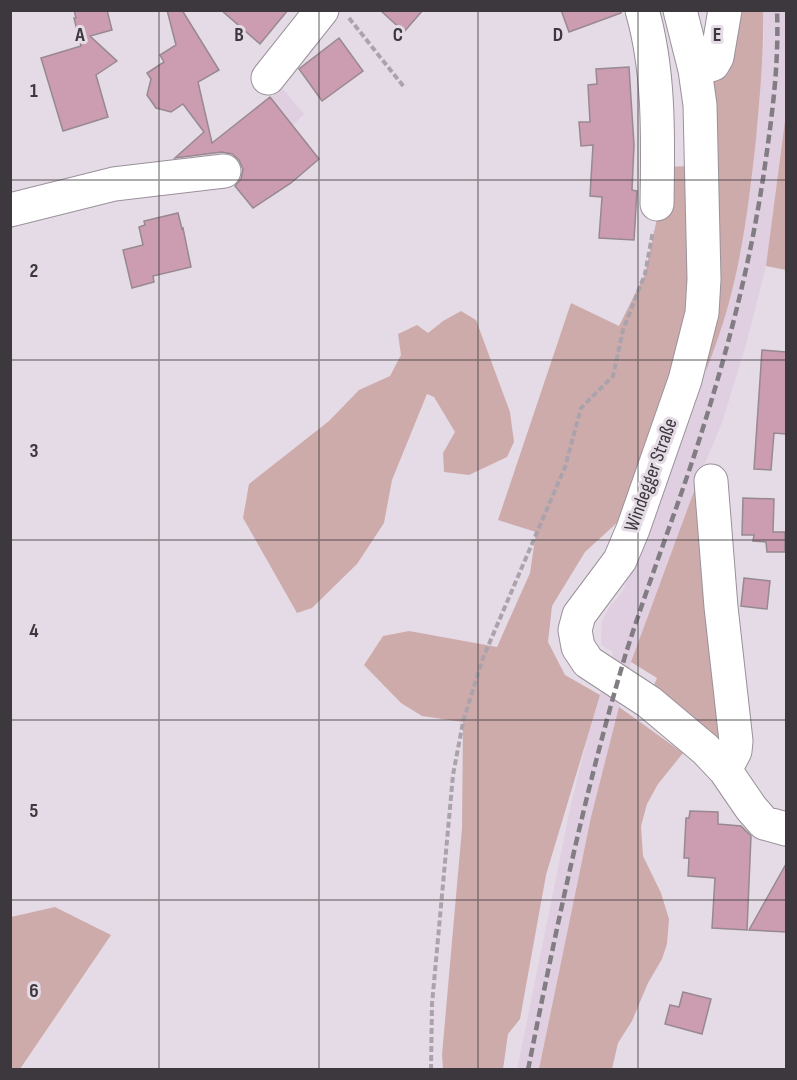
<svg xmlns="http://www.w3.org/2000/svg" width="797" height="1080" viewBox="0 0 797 1080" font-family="'Sofia Sans Condensed',sans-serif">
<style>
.built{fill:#dfcfe0}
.green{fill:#ceabab}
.building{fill:#cc9cb1;stroke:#97898f;stroke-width:1.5}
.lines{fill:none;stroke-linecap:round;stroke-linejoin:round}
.minor-casing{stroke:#9a919b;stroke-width:35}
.path{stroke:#aba3ac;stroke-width:4;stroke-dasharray:6 3;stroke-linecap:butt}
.minor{stroke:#fff;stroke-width:33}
.rail{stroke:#827c83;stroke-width:4.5;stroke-dasharray:9 4.5;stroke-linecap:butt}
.grid{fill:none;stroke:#3c383d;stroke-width:1.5;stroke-opacity:0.55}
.labels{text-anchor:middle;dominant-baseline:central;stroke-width:6;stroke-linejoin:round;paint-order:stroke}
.street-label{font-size:20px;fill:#3c383d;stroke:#e5dbe6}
.grid-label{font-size:20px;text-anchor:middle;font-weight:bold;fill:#3c383d;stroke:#e5dbe6;stroke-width:6;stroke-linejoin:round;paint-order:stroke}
</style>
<rect width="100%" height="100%" fill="#e5dbe6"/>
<path class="built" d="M763 11H786V113L766 266 747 341 722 423 700 475 631 662 591 817 539 1069 517 1070 570 809 589 730 613 652 601 645 602 621 610 606 621 594 663 494 728 306 751 187 759 108 764 36Z
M282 88 304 114 293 125 270 98Z"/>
<path class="green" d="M730 11H763C764 53 760 96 756 139 750 195 743 252 728 306 722 328 714 350 706 371L714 320 709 73Z
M786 113V270L766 266Z
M689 166 694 279 670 379 620 520 585 552 552 606 548 642 565 675 600 695 546 875 520 1019 508 1034 503 1069H443L442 1055 462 828 463 722 422 716 401 703 364 665 383 636 409 631 497 647 530 573 536 532 498 520 571 303 619 326 645 274 668 167Z
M461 311 476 320 510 412 514 442 507 457 469 475 444 472 443 453 455 432 434 397 427 394 392 480 384 523 357 564 312 608 297 613 243 518 249 484 329 421 359 390 390 376 401 355 398 334 417 325 428 333 443 321Z
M700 475 719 738 712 735 654 685 657 678 631 662Z
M619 707 683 753 658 784 647 804 641 826 643 856 661 893 669 919 667 944 662 959 648 983 632 1021 618 1043 612 1069H539L591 817Z
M55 907 111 935 20 1069H11V917Z"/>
<path class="building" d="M74 10H107L112 30 90 36 117 61 96 75 108 117 63 131 41 58 81 46 74 18H76Z
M167 10H182L219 70 198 82 212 143 270 97 319 159 291 183 253 208 235 186 241 179 243 169 239 160 232 154 222 152 175 158 204 132 183 104 171 112 156 108 147 95 151 79 147 73 164 62 160 55 176 45Z
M221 10H288L260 44Z
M380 10H423L404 32Z
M561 10H621V13L569 32Z
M339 38 363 71 322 101 299 69Z
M629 67 634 145 632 190 637 191 634 240 599 238 602 197 590 196 593 145 581 146 579 122H590L588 85 597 84 596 69Z
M178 213 182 229 183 228 191 267 153 276 154 282 132 288 123 250 143 245 139 227 145 225 144 221Z
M762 350 786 352V434L774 433 771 470 754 469Z
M743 498 774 499 773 532H785V552H767L766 542 753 541 754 535H742Z
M744 578 770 581 767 609 741 606Z
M690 811 718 812V824L741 826 751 836 747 930 712 928 715 878 688 876 689 858H684L686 818H689Z
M786 864V932L749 930Z
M683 992 711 999 702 1034 665 1024 670 1005 679 1007Z"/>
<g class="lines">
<defs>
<path id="minor" d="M642 10C660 72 658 141 657 204
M680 10 695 70 700 105 704 279 702 313 685 380 633 529 620 560 579 615 575 630 578 647 588 662 649 702 705 749 725 770 751 808 764 823 786 829
M695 70 713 64 717 57 725 10
M268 78 322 10
M10 210 114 184 224 171
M711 481 721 607 736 741 735 751 725 770"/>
</defs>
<use href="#minor" class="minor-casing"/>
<path class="path" d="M349 18 404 87
M431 1070 432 1004 453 775 463 722 483 658 565 467 581 408 613 376 623 330 645 274 653 231"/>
<use href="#minor" class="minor"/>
<path class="rail" d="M528 1070C556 929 585 790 626 653 647 587 672 522 694 456 726 358 752 260 766 158 773 109 779 60 777 10"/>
</g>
<path class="grid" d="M159 10V1070M319 10V1070M478 10V1070M638 10V1070M10 180H786M10 360H786M10 540H786M10 720H786M10 900H786"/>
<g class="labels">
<g class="street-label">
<text transform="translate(651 475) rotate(-70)">Windegger Straße</text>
</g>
</g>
<g class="grid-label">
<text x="80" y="41">A</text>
<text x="239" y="41">B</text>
<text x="398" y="41">C</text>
<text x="558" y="41">D</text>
<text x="717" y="41">E</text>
<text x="34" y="97">1</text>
<text x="34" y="277">2</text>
<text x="34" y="457">3</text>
<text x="34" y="637">4</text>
<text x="34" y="817">5</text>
<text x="34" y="997">6</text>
</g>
<rect width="797" height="1080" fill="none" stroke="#3c383d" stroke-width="24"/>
</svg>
